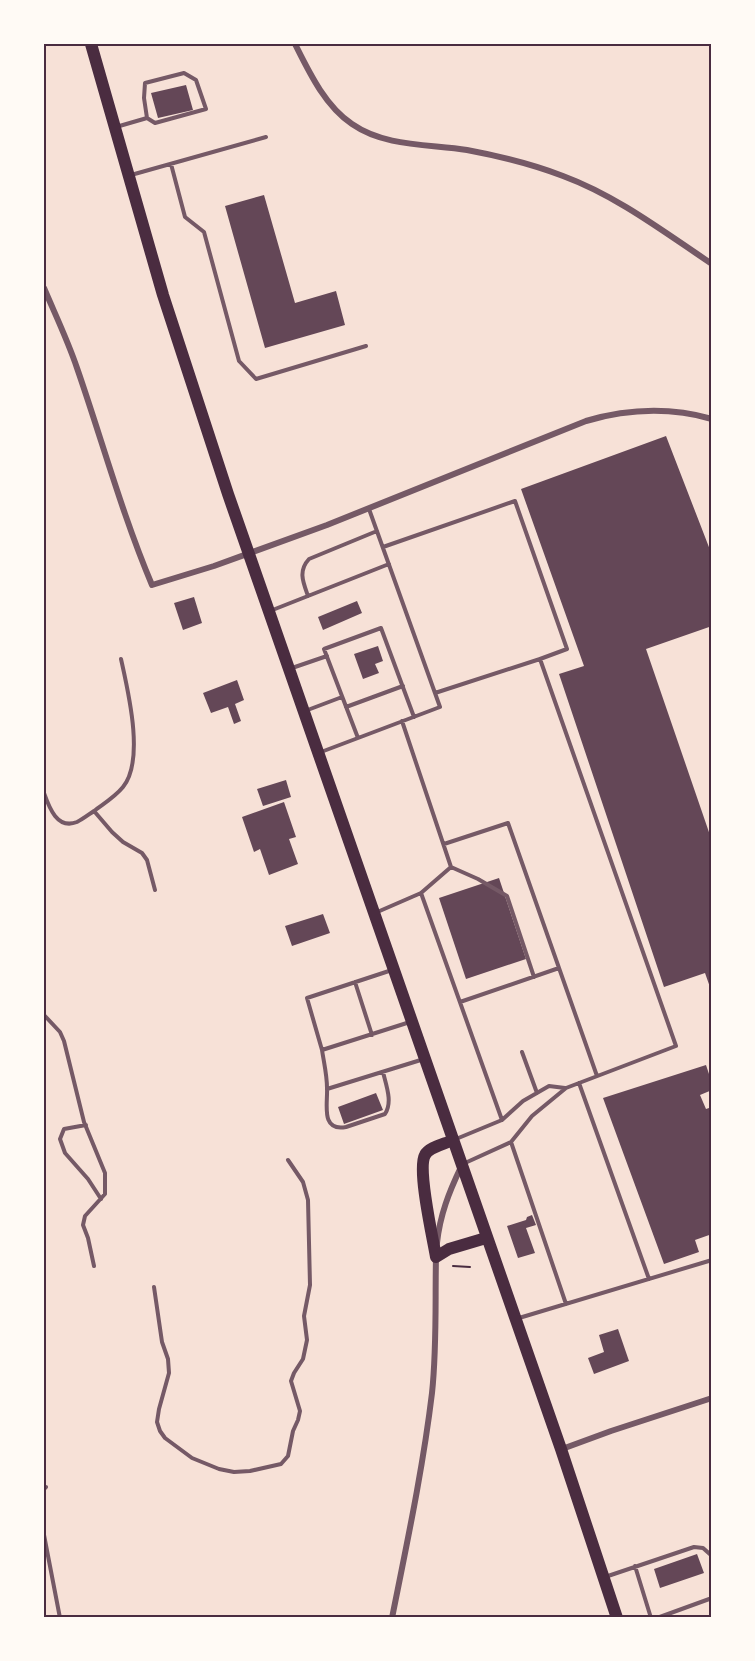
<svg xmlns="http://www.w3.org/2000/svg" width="755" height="1661" viewBox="0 0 755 1661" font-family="'Roboto Condensed',sans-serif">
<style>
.building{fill:#644757}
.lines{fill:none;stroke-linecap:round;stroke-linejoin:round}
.path{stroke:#4a2c40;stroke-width:2}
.service{stroke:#755966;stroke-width:4}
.minor{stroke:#755966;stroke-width:6}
.primary{stroke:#4a2c40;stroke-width:12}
.neatline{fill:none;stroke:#4a2c40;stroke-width:2}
</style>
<rect width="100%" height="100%" fill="#f7e1d7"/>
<path class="building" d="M186 85 193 110 158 118 151 93Z
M264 195 295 303 336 291 345 325 265 348 225 206Z
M666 436 712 555V626L646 649 712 841 711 990 705 973 664 987 559 674 584 666 521 489Z
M194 597 202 623 183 630 174 603Z
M357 601 362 613 323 630 318 617Z
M378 646 383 661 375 664 379 673 363 679 354 654Z
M237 680 244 700 235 704 241 721 234 724 228 707 211 713 203 693Z
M286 780 291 797 263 806 257 789Z
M284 802 296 837 289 839 298 864 269 875 260 849 254 852 242 817Z
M499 878 526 959 466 979 439 898Z
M323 914 330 933 292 946 285 926Z
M706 1065 712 1083V1090L700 1095 706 1109 712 1107V1171L709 1172 712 1179V1234L695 1240 699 1252 664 1264 603 1098Z
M376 1093 383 1110 344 1124 338 1107Z
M532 1215 536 1225 526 1228 535 1253 518 1258 507 1226 526 1220 527 1217Z
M618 1329 629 1361 594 1374 588 1358 604 1352 599 1335Z
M697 1554 704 1573 660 1588 654 1569Z"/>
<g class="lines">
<path class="path" d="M453 1266 470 1267"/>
<path class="service" d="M116 127 147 118 155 123 206 109 196 80 184 73 145 83 144 98 147 118
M171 164 185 217 204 232 239 361 256 379 366 346
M131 175 266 137
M383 547 515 501 567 649 540 659
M308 596C303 582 298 571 309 559L377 531
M270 611 389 564
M292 668 327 656
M435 693 540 659 676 1046 566 1088 532 1116 511 1142 465 1163
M346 707 403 686
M305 711 342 697
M402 721 451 867 421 893
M358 738 324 649 381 628 414 717
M321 752 440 707 369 509
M44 793C49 807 57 830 77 822 83 819 88 815 94 811L112 832 123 842 142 853 147 860 155 890
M94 811C103 804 115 797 123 787 145 760 128 691 121 659
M444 844 508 823 597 1076
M451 867 478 879 507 896 534 977
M375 913 421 893 502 1120
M392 970 307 998 322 1050 410 1022
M355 982 372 1035
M460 1002 559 968
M44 1015 60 1032 64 1041 84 1122 105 1173V1194L85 1216 83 1225 88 1238 94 1266
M322 1050C324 1063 327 1075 327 1088 328 1103 320 1132 346 1127L385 1114C393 1102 386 1085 383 1072
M522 1052 537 1093
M579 1083 649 1279
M327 1089 424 1059
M86 1125 64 1129 60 1139 65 1153 88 1179 101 1199
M456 1139 502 1120 523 1101 549 1086 565 1088
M511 1142 566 1304
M154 1287 162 1342 168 1359 169 1373 159 1409 157 1422 160 1431 165 1438 192 1458 219 1469 234 1472 250 1471 281 1464 288 1456 293 1431 298 1420 300 1411 291 1381 294 1373 303 1359 307 1340 304 1316 310 1285 308 1200 303 1182 288 1160
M519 1318 712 1260
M44 1489 46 1487
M44 1535 60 1618
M635 1566 651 1618
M605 1577 694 1547 703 1548 712 1556
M657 1618 712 1598"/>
<path class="minor" d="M295 44C309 72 325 106 352 124 385 147 429 144 467 150 499 156 532 164 563 176 617 196 664 232 712 264
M44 288C55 314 68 341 77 368 102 440 122 514 152 585L214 566 327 525 586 421C627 409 670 407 712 419
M437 1243C440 1215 449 1192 461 1167
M562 1449 611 1431 712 1398
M392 1618C407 1543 423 1468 432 1393 437 1347 435 1301 436 1256"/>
<path class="primary" d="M91 44 163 295 228 494 561 1449 617 1618
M453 1140C445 1144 429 1147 425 1155 417 1169 433 1239 436 1257L449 1249 486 1238"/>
</g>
<rect width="755" height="1661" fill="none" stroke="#fffaf5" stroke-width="90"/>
<rect x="45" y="45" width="665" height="1571" class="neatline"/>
</svg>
